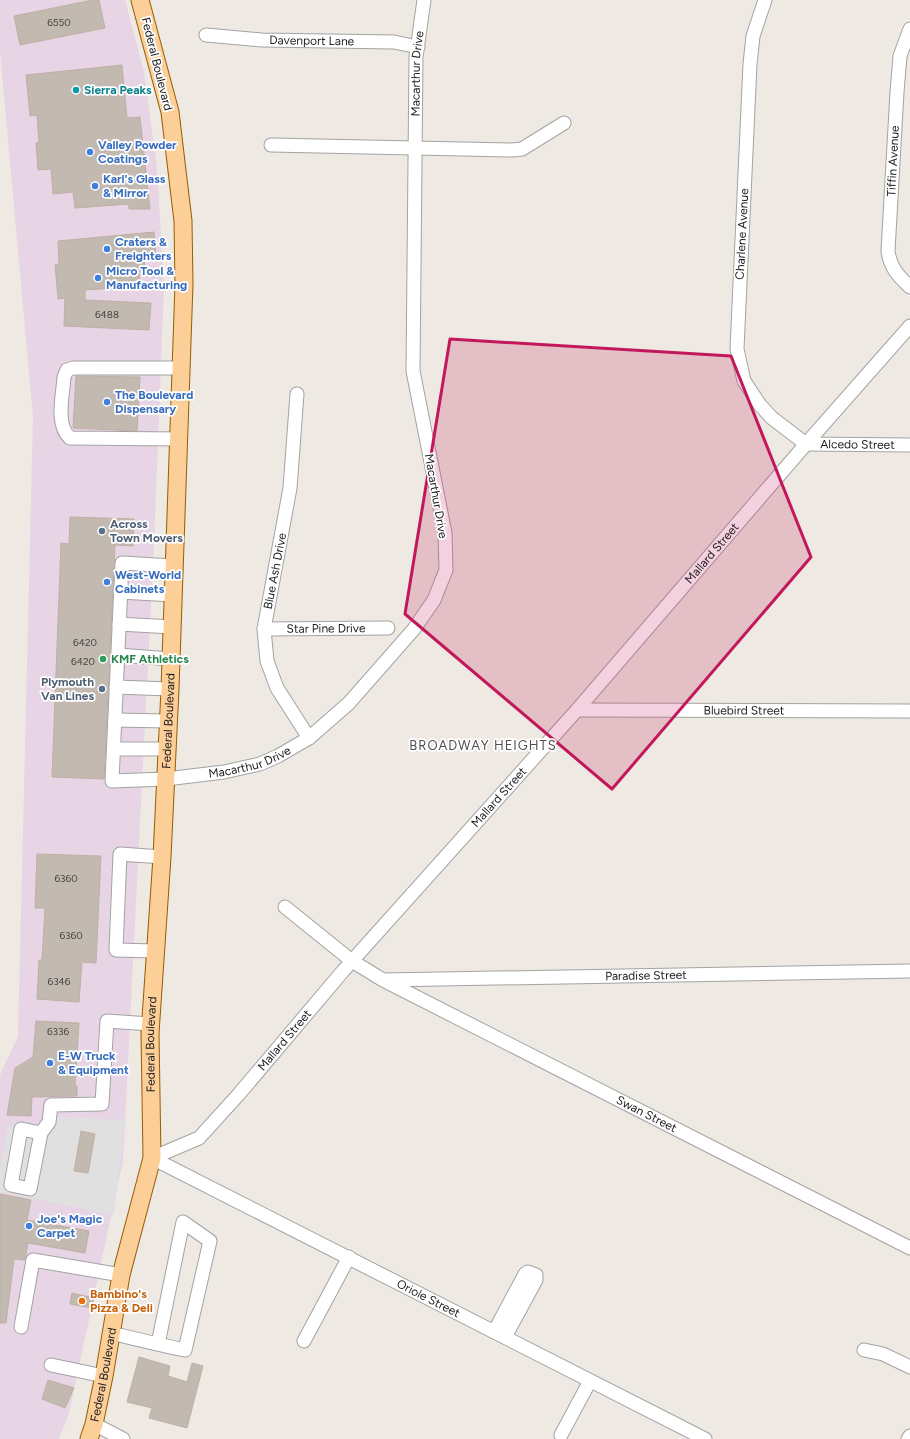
<svg xmlns="http://www.w3.org/2000/svg" width="910" height="1439" viewBox="0 0 910 1439" font-family="Figtree,sans-serif">
<style>
.industrial{fill:#e7d4e4}
.parking{fill:#e0e0e0}
.building{fill:#c2b9b1;stroke:#c0afa4}
.lines{fill:none;stroke-linecap:round;stroke-linejoin:round}
.minor-casing{stroke:#a3a3a3;stroke-width:15}
.major-casing{stroke:#955e00;stroke-width:19}
.minor{stroke:#fff;stroke-width:13}
.major{stroke:#fcce98;stroke-width:17}
.marked{fill:#c2185b;fill-opacity:0.2;stroke:#c2185b;stroke-width:3;stroke-linejoin:round}
.culture-dot{fill:#0f9aa8;stroke:#fff;stroke-width:1.5}
.shop-dot{fill:#3f7fe0;stroke:#fff;stroke-width:1.5}
.service-dot{fill:#5c6f8a;stroke:#fff;stroke-width:1.5}
.leisure-dot{fill:#2e9e5b;stroke:#fff;stroke-width:1.5}
.food-dot{fill:#e8710a;stroke:#fff;stroke-width:1.5}
.labels{text-anchor:middle;dominant-baseline:central;stroke-width:3.5;stroke-linejoin:round;paint-order:stroke}
.number-label{font-size:10px;fill:#464341}
.street-label{font-size:12px;fill:#1c1c1c;stroke:#fff}
.culture-label{font-size:12px;font-weight:bold;fill:#0d838f;stroke:#fff;text-anchor:start}
.shop-label{font-size:12px;font-weight:bold;fill:#366cbe;stroke:#fff;text-anchor:start}
.service-label{font-size:12px;font-weight:bold;fill:#4e5e75;stroke:#fff;text-anchor:start}
.leisure-label{font-size:12px;font-weight:bold;fill:#27864d;stroke:#fff;text-anchor:start}
.food-label{font-size:12px;font-weight:bold;fill:#c56008;stroke:#fff;text-anchor:start}
.neighbourhood-label{font-size:13px;letter-spacing:1px;fill:#4f4f4f;stroke:#fff}
</style>
<rect width="100%" height="100%" fill="#eee9e2"/>
<path class="industrial" d="M0 0H125L144 72 157 168 164 286 154 543 123 1161 69 1413 59 1439H0V1078L1 1072 18 1037 33 417 0 51Z"/>
<path class="parking" d="M57 1117 125 1120 114 1215 0 1192V1168L8 1126 55 1129Z"/>
<path class="building" d="M93 0H99L105 28 20 45 14 16Z
M122 65 127 118 140 117 150 209H129V204L75 208 73 192 53 194 51 169 38 170 36 143H39L37 115 30 116 26 75Z
M154 232 156 256 144 257 145 270 139 271 140 286 85 290V300L151 303 149 330 64 326 65 298 58 299 55 265 59 264 58 241Z
M76 376 140 377 137 431 73 428Z
M70 517 134 519 133 546 115 545 104 779 52 777 61 543 69 544Z
M37 854 101 856 96 963 82 962 79 1002 37 999 39 960H42L45 908H35Z
M36 1021 79 1023 75 1086H77V1096L32 1097 31 1116 7 1115 15 1068 33 1057Z
M81 1131 95 1134 88 1173 74 1171Z
M0 1194 31 1200 27 1220 89 1231 85 1253 28 1243 25 1260 14 1259 6 1323H0Z
M72 1293 94 1298 92 1308 70 1304Z
M139 1357 170 1366 168 1376 187 1382 192 1363 203 1366 187 1428 149 1418 152 1408 127 1402Z
M48 1380 74 1388 65 1408 42 1399Z"/>
<g class="lines">
<defs>
<g id="minor">
<path id="s1" d="M765 0 753 36 750 64 737 349 744 381 760 405 772 418 806 444 910 445"/>
<path d="M910 29 900 56 897 92 888 251C890 267 898 276 910 287"/>
<path id="s2" d="M206 35 262 40 394 42 418 47"/>
<path d="M271 145 512 150 522 149 564 123"/>
<path d="M297 394 290 488 264 629 267 661 277 688 309 738"/>
<path d="M179 439 70 438C55 425 63 395 64 377L67 370 73 368H181"/>
<path id="s3" d="M173 566 122 563 112 781 166 779 224 772 260 764 278 756 309 738 349 703 414 629 434 600 446 570 445 533 413 371 416 57 424 0"/>
<path d="M120 592 173 595"/>
<path d="M119 624 172 627"/>
<path id="s4" d="M264 629 388 628"/>
<path d="M118 655 171 659"/>
<path d="M116 687 170 689"/>
<path id="s5" d="M577 710 910 711"/>
<path d="M115 720 168 721"/>
<path d="M114 749H167"/>
<path id="s6" d="M285 907 352 961 383 980 910 1248"/>
<path d="M155 951 116 950 120 854 162 857"/>
<path id="s7" d="M385 980 910 971"/>
<path d="M41 1133 21 1129 11 1185 30 1189 41 1133 49 1122 51 1105 102 1104 107 1021 150 1024"/>
<path id="s8" d="M152 1158 199 1138 239 1094 343 971 577 710 806 444 910 326"/>
<path id="s9" d="M152 1158 705 1439"/>
<path d="M21 1327 33 1260 121 1275"/>
<path d="M494 1332 525 1274 528 1272 536 1275V1280L505 1337"/>
<path d="M111 1333C136 1339 160 1345 185 1350L210 1241 183 1222 158 1344"/>
<path d="M304 1341 349 1257"/>
<path d="M864 1350 883 1354 910 1367"/>
<path d="M51 1365 104 1376"/>
<path d="M94 1424 123 1439"/>
<path d="M561 1435 590 1381"/>
<path d="M908 1439 910 1436"/>
</g>
<g id="major">
<path id="s10" d="M89 1439 94 1424 104 1376 121 1275 152 1158 150 1033 162 857 170 689 184 284 183 221 170 112 140 0"/>
</g>
</defs>
<use href="#minor" class="minor-casing"/>
<use href="#major" class="major-casing"/>
<use href="#minor" class="minor"/>
<use href="#major" class="major"/>
</g>
<path class="marked" d="M450 339 731 356 811 557 612 789 405 614Z"/>
<circle class="culture-dot" cx="76" cy="90" r="4"/>
<g class="shop-dot">
<circle cx="90" cy="152" r="4"/>
<circle cx="95" cy="186" r="4"/>
<circle cx="107" cy="249" r="4"/>
<circle cx="98" cy="278" r="4"/>
<circle cx="107" cy="402" r="4"/>
<circle cx="107" cy="582" r="4"/>
<circle cx="50" cy="1063" r="4"/>
<circle cx="29" cy="1226" r="4"/>
</g>
<g class="service-dot">
<circle cx="102" cy="531" r="4"/>
<circle cx="102" cy="689" r="4"/>
</g>
<circle class="leisure-dot" cx="103" cy="659" r="4"/>
<circle class="food-dot" cx="82" cy="1301" r="4"/>
<g class="labels">
<g class="number-label">
<text x="59" y="22">6550</text>
<text x="107" y="314">6488</text>
<text x="85" y="642">6420</text>
<text x="83" y="661">6420</text>
<text x="66" y="878">6360</text>
<text x="71" y="935">6360</text>
<text x="59" y="981">6346</text>
<text x="58" y="1031">6336</text>
</g>
<g class="street-label">
<text stroke="none"><textPath href="#s2" startOffset="106">Davenport Lane</textPath></text>
<text transform="translate(157 64) rotate(76)">Federal Boulevard</text>
<text stroke="none"><textPath href="#s3" startOffset="1193">Macarthur Drive</textPath></text>
<text transform="translate(893 161) rotate(-87)">Tiffin Avenue</text>
<text transform="translate(742 234) rotate(-87)">Charlene Avenue</text>
<text stroke="none"><textPath href="#s1" startOffset="525">Alcedo Street</textPath></text>
<text transform="translate(436 496) rotate(80)">Macarthur Drive</text>
<text stroke="none"><textPath href="#s8" startOffset="829">Mallard Street</textPath></text>
<text transform="translate(275 571) rotate(-79)">Blue Ash Drive</text>
<text stroke="none"><textPath href="#s4" startOffset="62">Star Pine Drive</textPath></text>
<text stroke="none"><textPath href="#s5" startOffset="167">Bluebird Street</textPath></text>
<text stroke="none"><textPath href="#s10" startOffset="726">Federal Boulevard</textPath></text>
<text stroke="none"><textPath href="#s3" startOffset="409">Macarthur Drive</textPath></text>
<text stroke="none"><textPath href="#s8" startOffset="505">Mallard Street</textPath></text>
<text stroke="none"><textPath href="#s7" startOffset="261">Paradise Street</textPath></text>
<text stroke="none"><textPath href="#s8" startOffset="181">Mallard Street</textPath></text>
<text stroke="none"><textPath href="#s10" startOffset="402">Federal Boulevard</textPath></text>
<text stroke="none"><textPath href="#s6" startOffset="418">Swan Street</textPath></text>
<text stroke="none"><textPath href="#s9" startOffset="310">Oriole Street</textPath></text>
<text stroke="none"><textPath href="#s10" startOffset="66">Federal Boulevard</textPath></text>
</g>
<g class="culture-label">
<text x="84" y="90">Sierra Peaks</text>
</g>
<g class="shop-label">
<text x="98" y="145">Valley Powder<tspan x="98" dy="14">Coatings</tspan></text>
<text x="103" y="179">Karl's Glass<tspan x="103" dy="14">&amp; Mirror</tspan></text>
<text x="115" y="242">Craters &amp;<tspan x="115" dy="14">Freighters</tspan></text>
<text x="106" y="271">Micro Tool &amp;<tspan x="106" dy="14">Manufacturing</tspan></text>
<text x="115" y="395">The Boulevard<tspan x="115" dy="14">Dispensary</tspan></text>
<text x="115" y="575">West-World<tspan x="115" dy="14">Cabinets</tspan></text>
<text x="58" y="1056">E-W Truck<tspan x="58" dy="14">&amp; Equipment</tspan></text>
<text x="37" y="1219">Joe's Magic<tspan x="37" dy="14">Carpet</tspan></text>
</g>
<g class="service-label">
<text x="110" y="524">Across<tspan x="110" dy="14">Town Movers</tspan></text>
<text x="94" y="682" text-anchor="end">Plymouth<tspan x="94" dy="14">Van Lines</tspan></text>
</g>
<g class="leisure-label">
<text x="111" y="659">KMF Athletics</text>
</g>
<g class="food-label">
<text x="90" y="1294">Bambino's<tspan x="90" dy="14">Pizza &amp; Deli</tspan></text>
</g>
<g class="neighbourhood-label">
<text x="483" y="745">BROADWAY HEIGHTS</text>
</g>
</g>
</svg>
